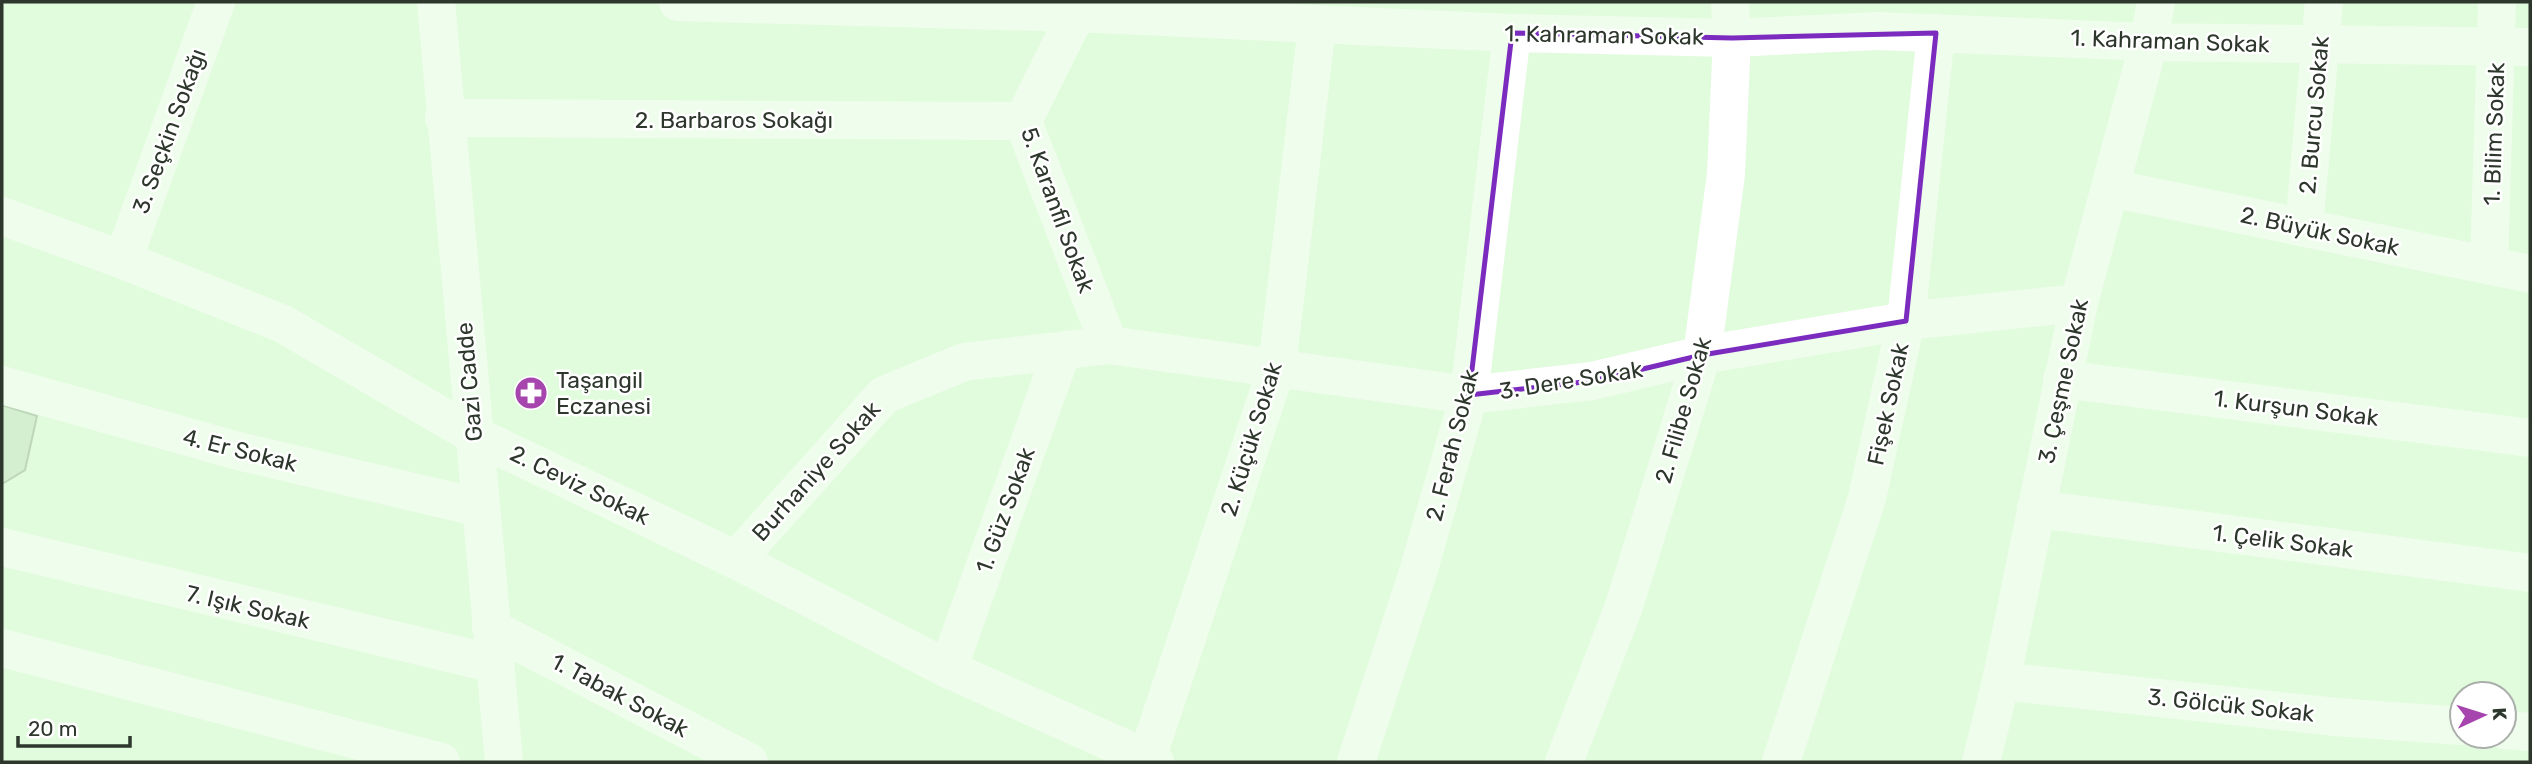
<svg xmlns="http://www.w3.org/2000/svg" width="2532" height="764" viewBox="0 0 2532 764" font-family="Rubik,sans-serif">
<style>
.building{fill:#c3ddc0;stroke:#92aa8f;stroke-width:2}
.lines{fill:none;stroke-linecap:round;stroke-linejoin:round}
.street{stroke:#fff;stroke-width:38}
.secondary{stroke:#fff;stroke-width:38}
.marked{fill:none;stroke:#7b2cbf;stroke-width:5;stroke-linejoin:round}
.labels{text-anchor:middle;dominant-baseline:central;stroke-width:5;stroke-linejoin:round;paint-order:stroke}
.street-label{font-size:23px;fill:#2d372c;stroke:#fff}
.poi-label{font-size:23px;fill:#2d372c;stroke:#fff;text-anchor:start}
</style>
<rect width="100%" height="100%" fill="#e1fbdd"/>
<path class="building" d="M2 405 37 416 25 470 2 484Z"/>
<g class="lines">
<path class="street" d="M678 2 1075 13 1512 33 1732 38 1877 31 2149 42 2530 47
M1082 2 1023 121 1109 345
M444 118 1023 121
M2110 188 2530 274
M2304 228 2324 2
M123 260 216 2
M2489 266 2497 2
M2062 379 2530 438
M2 385 242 452 481 508
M2036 509 2530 573
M2 547 495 664
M736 560 884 395 964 362 1109 345 1469 395 1592 381 1702 355 1906 321 2079 303
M491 628 749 762
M2 648 441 762
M948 669 1062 351
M2001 681 2336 717 2462 726
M2504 730 2530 732
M1139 762 1147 758 1277 367 1317 26
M1356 762 1419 569 1469 395 1512 33
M1564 762 1624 606 1702 355 1726 174 1732 38 1730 2
M1781 762 1867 498 1906 321 1936 33
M1981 762 2001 681 2079 303 2149 42 2156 2"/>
<path class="secondary" d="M436 2 504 762
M2 216 123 260 283 324 474 435 736 560 948 669 1155 762"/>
</g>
<path d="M0 0H2532V764H0ZM1512 33 1732 38 1936 33 1906 321 1702 355 1592 381 1469 395Z" fill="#e1fbdd" fill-opacity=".55" fill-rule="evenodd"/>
<path class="marked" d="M1512 33 1732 38 1936 33 1906 321 1702 355 1592 381 1469 395Z"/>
<defs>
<symbol id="pharmacy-disc" viewBox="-11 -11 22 22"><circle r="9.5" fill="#a545ad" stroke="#fff"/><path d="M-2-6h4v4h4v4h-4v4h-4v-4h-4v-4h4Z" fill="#fff"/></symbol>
</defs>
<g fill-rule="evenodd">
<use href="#pharmacy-disc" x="512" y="374" width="38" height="38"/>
</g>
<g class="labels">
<g class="street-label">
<text transform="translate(1604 35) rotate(1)">1. Kahraman Sokak</text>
<text transform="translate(2170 41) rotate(2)">1. Kahraman Sokak</text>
<text transform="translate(2314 115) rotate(-85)">2. Burcu Sokak</text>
<text x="734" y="120">2. Barbaros Sokağı</text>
<text transform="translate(169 131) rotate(-70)">3. Seçkin Sokağı</text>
<text transform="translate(2494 134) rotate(-88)">1. Bilim Sokak</text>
<text transform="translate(1058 210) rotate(70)">5. Karanfil Sokak</text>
<text transform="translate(2320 231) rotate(12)">2. Büyük Sokak</text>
<text transform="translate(1571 380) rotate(-9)">3. Dere Sokak</text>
<text transform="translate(2063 381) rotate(-78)">3. Çeşme Sokak</text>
<text transform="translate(469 382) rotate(-95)">Gazi Cadde</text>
<text transform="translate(1888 404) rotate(-78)">Fişek Sokak</text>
<text transform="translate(2296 408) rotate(7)">1. Kurşun Sokak</text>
<text transform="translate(1683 410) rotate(-74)">2. Filibe Sokak</text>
<text transform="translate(1251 439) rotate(-73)">2. Küçük Sokak</text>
<text transform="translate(1452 445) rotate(-76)">2. Ferah Sokak</text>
<text transform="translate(240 450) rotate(14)">4. Er Sokak</text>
<text transform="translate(816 471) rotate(-48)">Burhaniye Sokak</text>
<text transform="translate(580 485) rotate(26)">2. Ceviz Sokak</text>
<text transform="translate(1005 510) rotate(-70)">1. Güz Sokak</text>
<text transform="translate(2283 541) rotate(7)">1. Çelik Sokak</text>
<text transform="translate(248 607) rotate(13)">7. Işık Sokak</text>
<text transform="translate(620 695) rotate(28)">1. Tabak Sokak</text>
<text transform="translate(2231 705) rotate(6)">3. Gölcük Sokak</text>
</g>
<g class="poi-label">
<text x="556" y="380">Taşangil<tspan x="556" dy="26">Eczanesi</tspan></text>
</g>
</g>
<rect width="2532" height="764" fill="none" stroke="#2d372c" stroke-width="7"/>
<g transform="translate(2483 715) rotate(86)"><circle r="33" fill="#ffffff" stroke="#abafab" stroke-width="2"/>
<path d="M0-5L12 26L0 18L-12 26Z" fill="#a545ad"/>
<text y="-10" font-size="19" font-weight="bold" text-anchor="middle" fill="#2d372c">K</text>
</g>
<path d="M18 736v10h112v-10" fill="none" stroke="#2d372c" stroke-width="3.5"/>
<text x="28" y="736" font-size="21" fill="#2d372c" stroke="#ffffff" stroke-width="5" paint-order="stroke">20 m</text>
</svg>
